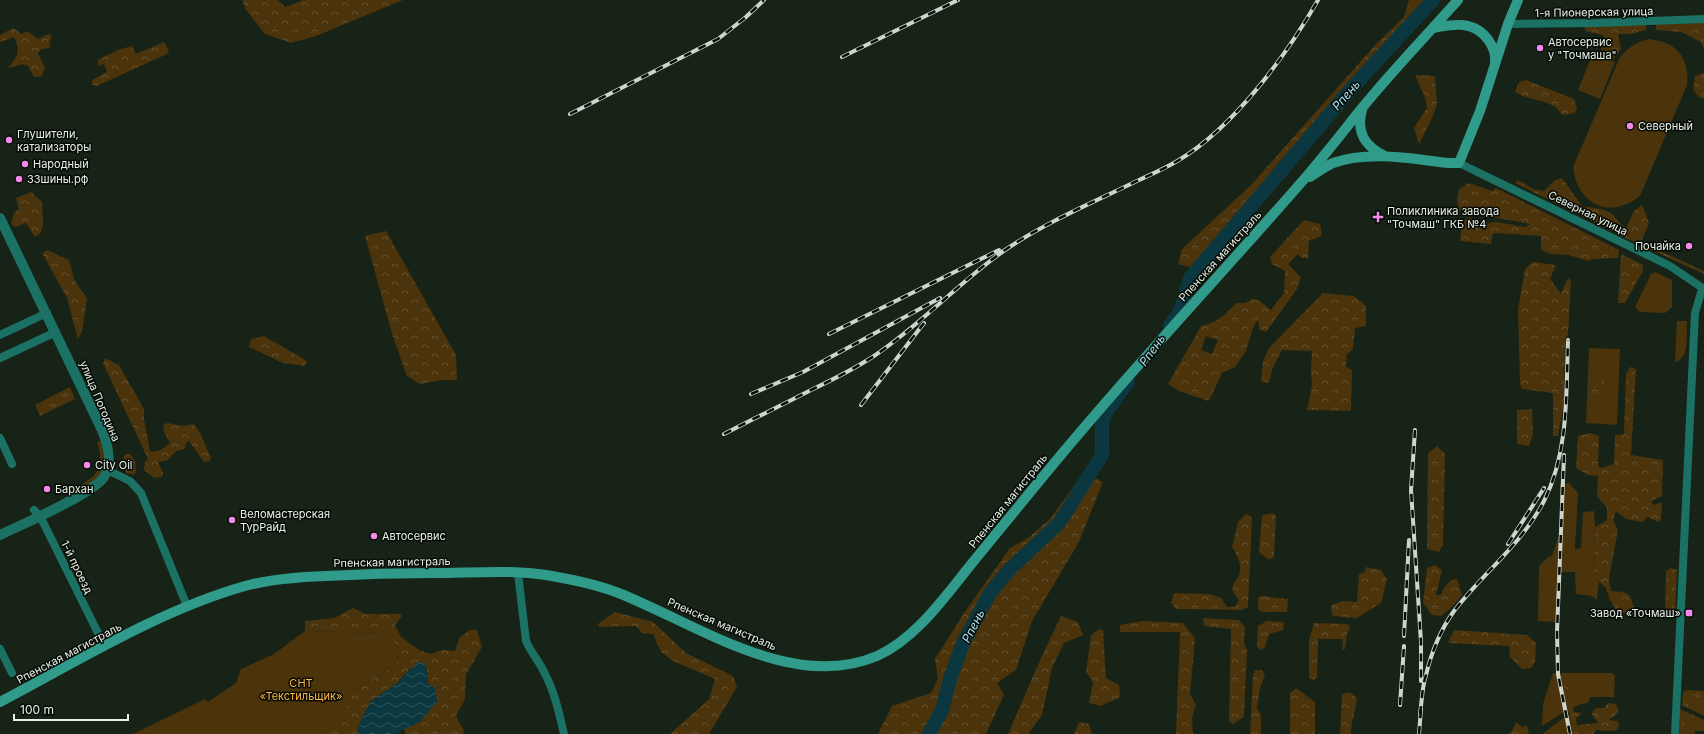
<svg xmlns="http://www.w3.org/2000/svg" width="1704" height="734" viewBox="0 0 1704 734" font-family="Inter,sans-serif">
<style>
.green{fill:#4b330b}
.forest{fill:url(#forest-crowns);fill-rule:evenodd}
.park{fill:url(#park-tufts)}
.water{fill:url(#water-waves)}
.lines{fill:none;stroke-linecap:round;stroke-linejoin:round}
.river{stroke:#0b3740;stroke-width:14}
.minor{stroke:#1a7164;stroke-width:8}
.tertiary{stroke:#1a7164;stroke-width:10}
.secondary{stroke:#309b8b;stroke-width:10}
.rail-casing{stroke:#cdd6cd;stroke-width:4}
.rail{stroke:#060b06;stroke-width:2.5;stroke-dasharray:8;stroke-linecap:butt}
.poi-dot{fill:#f788eb;stroke:#060b06;stroke-width:1.5}
.labels{text-anchor:middle;dominant-baseline:central;stroke-width:3;stroke-linejoin:round;paint-order:stroke}
.street-label{font-size:11px;fill:#e8f1e8;stroke:#060b06}
.poi-label{font-size:11px;fill:#e8f1e8;stroke:#060b06;text-anchor:start}
.park-label{font-size:11px;fill:#feb742;stroke:#060b06}
.water-label{font-size:12px;font-style:italic;fill:#ace4f3;stroke:#060b06}
</style>
<defs>
<pattern id="forest-crowns" width="20" height="18" patternUnits="userSpaceOnUse"><rect width="20" height="18" fill="#4b330b"/><path d="M2 6a3 3 0 1 1 6 0M12 15a3 3 0 1 1 6 0" fill="none" stroke="#65512f"/></pattern>
<pattern id="park-tufts" width="24" height="20" patternUnits="userSpaceOnUse"><rect width="24" height="20" fill="#4b330b"/><path d="M3 7l-1-3M5 7V3M7 7l1-3M15 17l-1-3M17 17v-4M19 17l1-3" fill="none" stroke="#65512f"/></pattern>
<pattern id="water-waves" width="16" height="10" patternUnits="userSpaceOnUse"><rect width="16" height="10" fill="#0b3740"/><path d="M0 5q4-4 8 0t8 0" fill="none" stroke="#2f545c"/></pattern>
</defs>
<rect width="100%" height="100%" fill="#162316"/>
<path class="green" d="M1649 39C1676 42 1690 57 1687 85L1640 196C1610 220 1577 205 1573 167L1620 57C1629 47 1636 42 1649 39Z
M1593 53 1615 62 1600 99 1578 90Z
M1655 272 1672 280V307L1665 313 1640 312 1635 307 1651 274Z
M1677 321H1687C1686 334 1690 359 1675 362Z
M1589 348 1620 349 1617 425 1586 423Z
M99 441 101 442C105 460 106 483 83 487L82 484C102 473 103 463 97 442Z
M1569 483 1578 493 1575 549 1581 548 1583 512 1594 511 1595 527 1593 576 1599 581 1597 600 1592 596 1576 594 1575 572H1558L1556 622 1538 621 1539 566 1548 557 1552 556 1560 532V484Z
M305 631 390 633 400 653 395 665 353 691 345 709 326 727 325 734H133L205 699 208 702 236 683 241 669 274 654Z
M1553 673H1612L1615 676 1614 697H1590L1588 703 1581 704 1564 712 1542 726 1543 704Z
M1570 716 1571 726 1575 734H1542L1562 719Z
M1686 716 1694 721 1698 717 1704 720V731H1695V734H1684Z"/>
<path class="forest" d="M242 0H277L286 7 303 0H403L316 36 291 43 265 34 246 10Z
M1409 0H1429L1362 73 1192 268 1178 264 1182 249 1251 185 1377 43 1404 17Z
M1704 23V48L1701 42 1681 32 1656 30V24Z
M1646 24V30L1631 34H1618L1621 49 1613 59 1601 53 1603 35 1585 31V25Z
M13 28 22 34 27 31 38 39 48 34 52 36 49 44 51 47 40 50 38 54 45 67 42 76 34 77 28 66 23 64 8 68C18 56 21 52 14 37L0 42V35Z
M164 42 169 51 167 54 97 86 92 85V80L107 72 104 64 98 66V60L118 50 132 46 136 54Z
M1704 73V99L1699 97 1693 89 1695 76Z
M1415 75 1435 76 1437 105 1431 120 1419 144 1414 128 1427 108 1425 98Z
M1526 80 1574 99 1577 108 1575 113 1563 115C1560 113 1557 108 1554 106 1541 99 1528 100 1515 92L1519 82Z
M1562 178 1582 206C1590 208 1606 208 1612 214 1618 220 1619 223 1626 228L1634 211 1642 205 1649 223 1641 242 1704 271V274L1636 243 1515 183 1518 180 1533 189 1544 191 1555 180Z
M1469 183 1492 191 1496 188 1619 250 1618 258 1594 259 1588 261 1569 255 1551 254 1541 250V236L1493 233 1491 244 1460 241 1462 223 1469 217 1480 224 1496 222 1525 227 1530 224 1459 211 1457 200 1459 189Z
M31 192 42 202 43 225 40 234 35 237 26 223 15 227 11 224 14 213 19 209 16 198Z
M1304 220 1320 224 1322 236 1309 241 1308 258H1302L1298 254 1288 264 1301 277 1297 289 1266 332 1259 329 1258 319 1253 328 1246 351 1235 367 1222 373 1209 401 1179 391 1168 384 1201 326C1217 323 1225 315 1236 303H1245L1252 299 1260 301 1271 310 1284 293 1285 271 1272 264 1270 257ZM1206 336 1218 340 1212 354 1201 350Z
M386 231 456 355 457 380H443L420 384 407 376 393 337 365 236Z
M47 250 69 260 74 279 87 299 82 332 78 339 67 298 42 253Z
M1621 254 1643 265V271L1625 303H1618Z
M1533 262 1556 265 1550 279 1561 294 1568 278 1571 280 1568 335 1565 339 1564 403 1558 436H1553V393L1522 389 1520 384 1518 309 1525 269Z
M1323 293 1354 296 1366 306V326L1355 328 1353 349 1347 354 1346 367 1352 370 1351 411 1307 410 1312 385 1311 374 1312 351 1282 350 1272 370 1269 383 1261 381 1263 361 1269 348Z
M264 336 307 361 305 366 283 363 249 347 251 339Z
M105 358 119 365 144 409V419L150 451C157 453 165 448 170 443L163 430 164 424 168 423 183 426 193 424C202 431 204 446 211 457L210 461 204 462 189 441 186 443 185 449 176 451 168 460 158 462 163 473 162 477 154 478 144 470 145 462 148 459 103 363Z
M1630 367 1636 369 1631 455 1663 460 1662 496 1651 501 1654 505 1662 502 1661 520 1658 522 1648 517 1642 522 1626 519 1616 511 1613 520 1618 530 1609 579 1611 591 1624 592 1630 596 1637 616 1617 612 1609 598 1606 588 1593 576 1595 527 1607 520V508L1597 496 1598 476 1588 475 1576 468 1578 436 1590 433 1599 436 1598 466 1601 468 1614 464 1615 435 1624 434 1626 374Z
M1603 374 1606 387 1601 395 1593 400 1590 398 1588 394 1598 376Z
M1532 409 1533 434 1529 446 1517 444V410Z
M1437 446 1445 454 1443 544 1439 552 1427 549 1428 453Z
M130 454 135 461 136 472 134 475 127 473 123 466 124 455Z
M1084 472 1103 482 1079 542 1032 621 1016 670 997 683 1004 695 986 734H878L892 706 931 693 938 679 935 659 964 613 1010 548 1028 538 1050 519Z
M1273 513 1276 516 1274 557 1269 560 1259 552 1262 515Z
M1246 514 1252 517 1248 607 1242 610 1176 609 1171 603 1174 593 1209 594 1221 598 1227 607H1235L1239 600C1225 585 1238 584 1240 571 1241 563 1237 553 1232 547L1238 522Z
M1435 565 1442 570 1436 595H1441L1444 588 1451 580 1457 579 1462 595 1453 606 1441 616 1432 615 1423 603 1427 568Z
M1366 567 1381 570 1387 579 1381 603 1357 618 1332 616 1331 605 1343 601 1357 602 1359 574 1365 572Z
M1671 568 1677 570 1675 613 1671 618 1665 616 1666 571Z
M1262 596 1288 599 1287 612H1262L1258 609V597Z
M353 608 366 614H400L402 616 395 625 401 637 419 650 430 654 442 650 455 651 460 637 470 630H477L482 647 466 674 465 699 456 716 464 731 463 734H405L404 728 420 721 431 706 426 665 411 668 396 684 371 701 359 725 357 734H325L326 727 345 709 353 691 395 665 400 653 389 633 305 631V621L334 618Z
M615 612 653 622 686 653 733 676 737 687 709 734H670L709 699 715 679 673 661 661 652 653 634 642 633 636 626 599 627 598 624Z
M1061 616 1078 622 1083 635 1064 643 1052 668 1042 715 1028 734H1008L1041 658Z
M1203 618 1239 620 1245 627 1244 643 1247 650 1244 717 1233 724 1229 722 1231 629 1204 626Z
M1143 621 1183 623 1195 638 1190 694 1196 705 1192 717 1193 734H1176L1180 632H1120V625Z
M1267 621 1284 622 1283 630 1269 634 1265 647 1261 650 1257 647 1258 626Z
M1314 623 1348 624 1350 629 1347 634 1345 649 1342 650 1343 639H1318L1317 677 1314 680 1309 678V640Z
M1099 629 1103 630 1106 678 1119 685 1120 697C1114 702 1108 701 1101 706L1089 703 1093 682 1086 672 1091 635Z
M1454 630 1527 635 1536 643 1535 662 1531 668 1522 669 1510 657 1509 646 1448 643Z
M1255 670H1262L1265 675 1260 688 1257 708 1261 715V734H1250L1253 675Z
M1567 677 1574 712 1582 713 1576 718 1577 725 1598 723 1591 713 1596 708H1604L1608 703 1616 704 1619 712 1609 720 1618 721 1619 725 1618 729 1613 731 1596 730 1593 734H1575L1571 726 1563 678Z
M1296 688 1315 702V734H1290V693Z
M1350 692 1357 698C1356 710 1351 722 1351 734H1340L1342 694Z
M1680 709 1698 717 1694 721 1686 717 1684 734H1679Z
M1079 722 1089 724 1092 734H1074Z
M1516 722 1522 727 1527 726 1529 734H1508L1512 731Z"/>
<path class="park" d="M70 387 75 399 40 416 35 405Z
M1687 690 1704 691V716L1682 705 1683 692Z"/>
<path class="water" d="M419 661 426 665 428 684 435 688 438 702C430 707 427 715 420 721 413 726 404 728 397 734H357L359 725 371 701 396 684Z"/>
<g class="lines">
<path class="river" d="M1170 325 1180 312 1190 278 1351 89 1433 0
M929 734 942 710 951 676 964 641 990 593 1008 571 1057 525 1063 517 1102 455V423L1106 412 1128 382"/>
<path class="minor" d="M1508 24 1596 23 1704 19
M1459 163 1670 266 1704 289
M0 335 47 313
M0 358 56 332
M0 438 12 464
M107 470 130 481 141 493 187 606
M34 510 40 516 99 635
M518 573 526 641C531 653 540 662 545 674 555 693 559 713 564 734
M0 649 12 673
M1675 734 1695 313 1702 289"/>
<path class="tertiary" d="M0 218 102 430C108 445 113 463 104 477 93 494 21 525 0 535"/>
<path class="secondary" d="M1433 28C1454 24 1475 20 1489 41 1493 47 1496 54 1495 62
M1362 110C1356 132 1364 146 1385 156
M1310 177C1317 173 1325 166 1333 163 1370 150 1412 159 1449 163H1459L1480 111 1508 24 1518 0
M0 702C78 661 160 610 245 586 271 579 299 577 326 576 362 574 398 573 434 573 473 573 513 569 552 576 575 580 599 585 621 594 698 625 793 692 877 656 917 638 946 595 973 562 1006 522 1038 482 1071 443 1145 355 1223 272 1299 185 1321 160 1341 134 1362 108 1392 71 1426 36 1458 0"/>
<defs>
<path id="rail" d="M842 57 958 0
M570 114 718 39 746 17 764 0
M829 334 999 250
M751 394 803 372 940 298
M861 405 924 323
M1415 430 1411 490 1421 642V681
M724 434C753 419 782 405 811 390 832 380 854 369 874 356 921 325 959 282 1005 250 1046 222 1094 202 1139 180 1152 174 1166 168 1179 160 1234 127 1286 56 1318 0
M1564 455 1557 632 1558 674 1570 734
M1508 544 1544 488
M1404 636 1409 540
M1400 705 1404 646
M1420 714C1422 701 1422 687 1426 675 1431 654 1441 629 1454 611 1483 573 1522 544 1544 501 1569 451 1566 394 1568 340
M1419 734 1421 709"/>
</defs>
<use href="#rail" class="rail-casing"/>
<use href="#rail" class="rail"/>
</g>
<g class="poi-dot">
<circle cx="1540" cy="48" r="4"/>
<circle cx="1630" cy="126" r="4"/>
<circle cx="9" cy="140" r="4"/>
<circle cx="25" cy="164" r="4"/>
<circle cx="19" cy="179" r="4"/>
<path d="M1376 211h4v4h4v4h-4v4h-4v-4h-4v-4h4z"/>
<circle cx="1689" cy="246" r="4"/>
<circle cx="87" cy="465" r="4"/>
<circle cx="47" cy="489" r="4"/>
<circle cx="232" cy="520" r="4"/>
<circle cx="374" cy="536" r="4"/>
<rect x="1685" y="609" width="8" height="8" rx="2"/>
</g>
<g class="labels">
<g class="street-label">
<text transform="translate(1594 12) rotate(-1)">1-я Пионерская улица</text>
<text transform="translate(1588 213) rotate(26)">Северная улица</text>
<text transform="translate(1220 256) rotate(-48)">Рпенская магистраль</text>
<text transform="translate(100 401) rotate(67)">улица Погодина</text>
<text transform="translate(1008 501) rotate(-51)">Рпенская магистраль</text>
<text transform="translate(392 562) rotate(-1)">Рпенская магистраль</text>
<text transform="translate(77 567) rotate(64)">1-й проезд</text>
<text transform="translate(722 624) rotate(23)">Рпенская магистраль</text>
<text transform="translate(69 653) rotate(-28)">Рпенская магистраль</text>
</g>
<g class="poi-label">
<text x="1548" y="42">Автосервис<tspan x="1548" dy="13">у "Точмаша"</tspan></text>
<text x="1638" y="126">Северный</text>
<text x="17" y="134">Глушители,<tspan x="17" dy="13">катализаторы</tspan></text>
<text x="33" y="164">Народный</text>
<text x="27" y="179">33шины.рф</text>
<text x="1387" y="211">Поликлиника завода<tspan x="1387" dy="13">"Точмаш" ГКБ №4</tspan></text>
<text x="1681" y="246" text-anchor="end">Почайка</text>
<text x="95" y="465">City Oil</text>
<text x="55" y="489">Бархан</text>
<text x="240" y="514">Веломастерская<tspan x="240" dy="13">ТурРайд</tspan></text>
<text x="382" y="536">Автосервис</text>
<text x="1681" y="613" text-anchor="end">Завод «Точмаш»</text>
</g>
<g class="park-label">
<text x="301" y="683">СНТ<tspan x="301" dy="13">«Текстильщик»</tspan></text>
</g>
<g class="water-label">
<text transform="translate(1346 95) rotate(-49)">Рпень</text>
<text transform="translate(1152 350) rotate(-54)">Рпень</text>
<text transform="translate(973 626) rotate(-63)">Рпень</text>
</g>
</g>
<path d="M14 714v6h114v-6" fill="none" stroke="#e8f1e8" stroke-width="2"/>
<text x="20" y="714" font-size="12" fill="#e8f1e8" stroke="#060b06" stroke-width="3" paint-order="stroke">100 m</text>
</svg>
